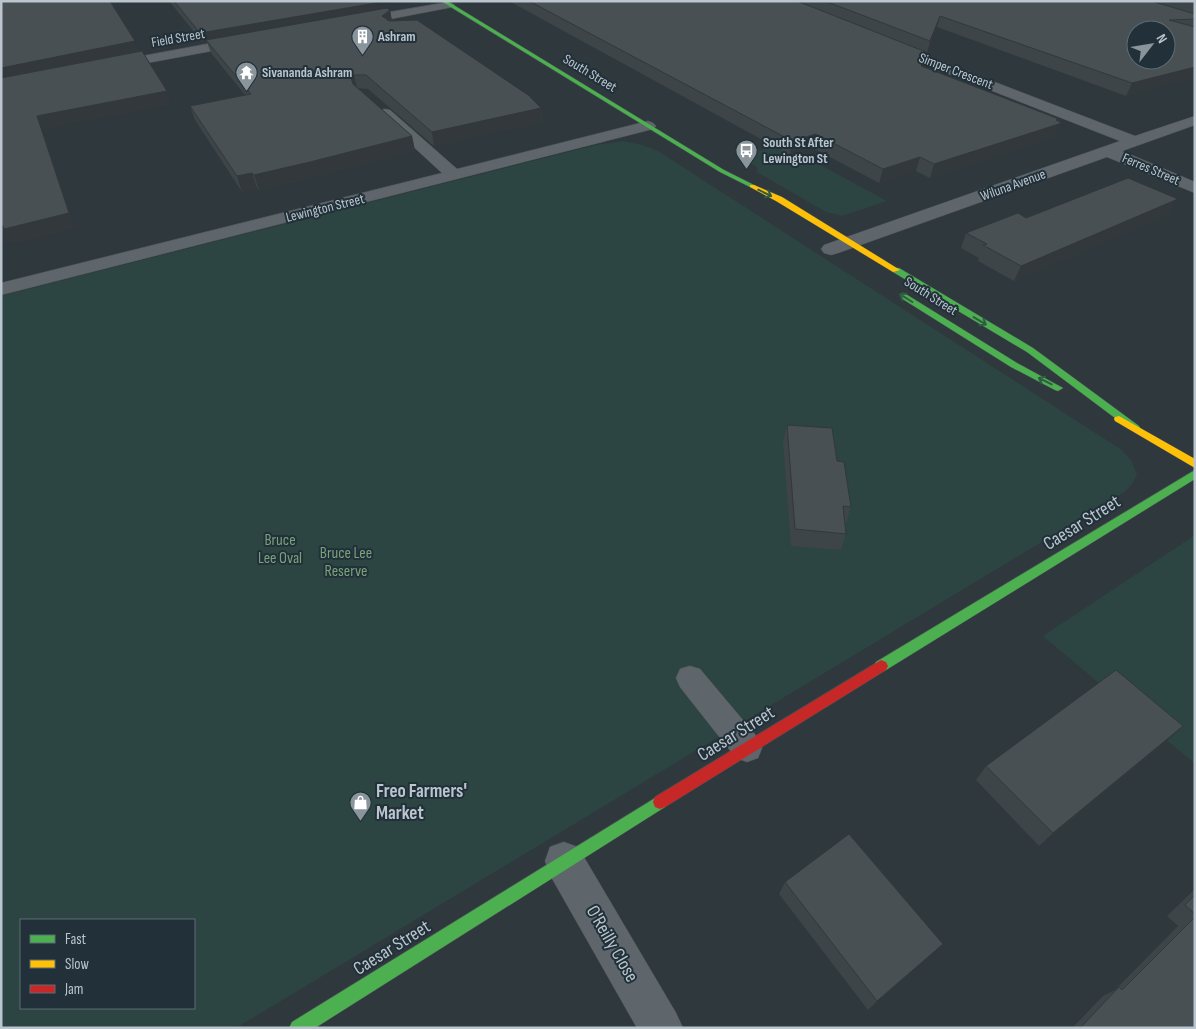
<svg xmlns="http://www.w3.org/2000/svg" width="1196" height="1029" viewBox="0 0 1196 1029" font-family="'Sofia Sans Condensed',sans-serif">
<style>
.green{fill:#2c4442;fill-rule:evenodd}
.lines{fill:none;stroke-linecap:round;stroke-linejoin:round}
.lane-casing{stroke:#4d5357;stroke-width:1}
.street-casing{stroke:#4d5357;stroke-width:1}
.fast-casing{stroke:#4d5357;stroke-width:1}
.slow-casing{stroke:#4d5357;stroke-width:1}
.jam-casing{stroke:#4d5357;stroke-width:1}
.lane{fill:#5f666b;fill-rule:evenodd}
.street{fill:#5f666b;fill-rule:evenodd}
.fast{fill:#4caf50;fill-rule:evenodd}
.slow{fill:#ffc107;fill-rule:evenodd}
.jam{fill:#c62828;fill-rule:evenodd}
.wall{fill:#3e4548}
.shaded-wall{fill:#32383b}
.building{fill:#485054;stroke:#32383b;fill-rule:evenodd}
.oneway{stroke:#305c41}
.labels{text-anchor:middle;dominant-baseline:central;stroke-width:4;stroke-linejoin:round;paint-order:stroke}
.far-poi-label{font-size:14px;font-weight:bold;fill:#bac5cd;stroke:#213039;text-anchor:start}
.far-street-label{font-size:14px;fill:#bac5cd;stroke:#213039}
.park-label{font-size:16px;fill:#79a27b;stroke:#213039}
.near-street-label{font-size:19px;fill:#bac5cd;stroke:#213039}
.near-poi-label{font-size:19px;font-weight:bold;fill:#bac5cd;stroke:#213039;text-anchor:start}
</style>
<rect width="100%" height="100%" fill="#2f383d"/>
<path class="green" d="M623 141 643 145 658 151 1122 450 1132 462 1137 474 1132 484 1123 493 236 1028H1V296L596 145ZM21 920H194V1008H21Z
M782 144 887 201 842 216 826 212 757 172V167L739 157Z
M1195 535V764L1043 636Z"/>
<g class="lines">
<defs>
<path id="lane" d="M690 666 700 669 758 738 762 748 758 758 747 762 736 758 680 687 676 678 680 669Z"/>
<path id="street" d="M449 2 455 5 453 7 354 26 348 22 354 18Z
M245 37 251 41 249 44 110 70 103 66 110 62Z
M888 41 1135 136 1195 116V125L1122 151 1195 182V193L1107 157 838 253 831 255 824 253 821 249 824 245 1120 141 883 48 882 45 883 42Z
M385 109 390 110 457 169 648 121 653 123 656 126 653 129 1 295V283L442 173 380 116 378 113 380 110Z
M564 842 578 847 676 1013 683 1028H637L550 875 545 861 550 847Z"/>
<path id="fast" d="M441 1H447L724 170 756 186 750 187 720 172Z
M893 268H899L1033 348 1139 426 1140 428 1139 430H1131L1027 352 893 272Z
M904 293 1017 363 1063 388 1058 391 1055 390 1011 367 901 298V294Z
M1195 470V479L886 670 881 672 876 670 874 666 876 662Z
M660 795 665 797 667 802 665 807 315 1028H289L292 1022Z"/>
<path id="slow" d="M750 185H754L782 197 900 270 893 272 776 201 750 187Z
M1119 416 1195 459V468L1115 421 1114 419 1115 417Z"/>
<path id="jam" d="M881 660 886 662 888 666 886 670 665 807 660 809 655 807 653 802 655 797Z"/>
</defs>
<use href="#lane" class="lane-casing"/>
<use href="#street" class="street-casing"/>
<use href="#fast" class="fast-casing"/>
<use href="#slow" class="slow-casing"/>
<use href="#jam" class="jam-casing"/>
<use href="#lane" class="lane"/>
<use href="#street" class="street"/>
<use href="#fast" class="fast"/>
<use href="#slow" class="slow"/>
<use href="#jam" class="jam"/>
</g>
<path class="wall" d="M169 1H373L377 10H390L392 21 531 97V99L541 108 542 122 434 146 368 89 358 88 412 136 415 151 314 177 259 190 257 188 242 192 195 120 190 106 245 95 211 53 207 42 203 43Z
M509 1H1195V77L1126 96 937 27 927 53 926 52 922 66 1059 119 1056 136 930 178 916 171 879 183 813 148 790 155Z
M1171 214 1014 281 978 261 979 258 961 248 966 233 1026 218Z
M787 425 837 461 851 507 846 523H845L846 534 841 550 791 546 783 441Z
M1183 726 1168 740 1039 846 976 780 986 766Z
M785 882 932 954 868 1010 779 894Z
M1195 889V1028H1072L1103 996 1115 990 1178 926 1167 916Z"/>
<path class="shaded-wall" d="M376 3 378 12 206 40 207 42 203 43 200 33Z
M390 10 392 22 384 29 382 16Z
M940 16 937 27 927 53 930 41Z
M135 41 140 54 1 82V68Z
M1195 67V77L1126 96 1132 83Z
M354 75 357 88 353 92 351 78Z
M167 91 172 105 43 130 76 229 13 245 11 242 1 244V226L37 116Z
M531 97 532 110 541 108 542 122 434 146 432 132Z
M1059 119 1057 124 1062 123 1056 136 930 178 934 164Z
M816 134 813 148 790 155 792 141Z
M412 136 415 151 314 177 259 190 254 175Z
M920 157 916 171 879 183 883 169Z
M252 173 257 188 242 192 237 176Z
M1178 199 1171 214 1014 281 1021 266Z
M1183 726 1168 740 1039 846 1053 833Z
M943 944 932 954 868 1010 877 1001Z"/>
<path class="building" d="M1 1H110L135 41 1 68Z
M174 1H373L376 3 200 33Z
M529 1H797L926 52 921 66 1059 119 1056 120 1062 123 934 164 920 157 883 169 816 134 792 141Z
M825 1H1151L1195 14V19L1169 20 1195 27V67L1132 83 940 16 930 41ZM1136 30H1166V60H1136Z
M387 8 390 10 382 16 389 21 417 20 531 97H530L541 108 432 132 366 75H354L351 78 353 84 412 136 310 162 254 175 252 173 237 176 190 106 251 94 206 40Z
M142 51 167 91 37 116 69 213 4 229 3 226H1V78Z
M1128 178 1178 199 1021 266 983 245 987 244 966 233 1018 213 1026 218Z
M787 425 832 428 837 461 844 462 851 507 843 506 846 534 795 529Z
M1116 670 1183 726 1053 833 986 766Z
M849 834 943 944 877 1001 785 882Z
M1195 895V914L1185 905Z
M1195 917V1028H1080L1119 987 1122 990Z"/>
<defs><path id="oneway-shaft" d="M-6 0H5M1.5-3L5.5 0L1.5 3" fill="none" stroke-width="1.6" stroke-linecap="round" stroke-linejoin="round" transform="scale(1.25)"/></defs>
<g class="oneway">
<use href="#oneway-shaft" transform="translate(765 193) rotate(26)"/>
<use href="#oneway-shaft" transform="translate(906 298) rotate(-148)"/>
<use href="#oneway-shaft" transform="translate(980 321) rotate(31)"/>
<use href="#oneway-shaft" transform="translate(1045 381) rotate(-153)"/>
</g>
<defs>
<symbol id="building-pin" viewBox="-11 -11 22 30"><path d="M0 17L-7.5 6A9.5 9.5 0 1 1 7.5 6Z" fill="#89949b" stroke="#213039"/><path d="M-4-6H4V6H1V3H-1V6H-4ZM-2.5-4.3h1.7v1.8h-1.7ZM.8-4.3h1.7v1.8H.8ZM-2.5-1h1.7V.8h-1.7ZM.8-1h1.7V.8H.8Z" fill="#fff"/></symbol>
<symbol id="temple-pin" viewBox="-11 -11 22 30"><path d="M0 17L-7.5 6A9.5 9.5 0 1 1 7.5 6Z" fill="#89949b" stroke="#213039"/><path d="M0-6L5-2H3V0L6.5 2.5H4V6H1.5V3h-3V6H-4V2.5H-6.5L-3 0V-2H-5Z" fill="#fff"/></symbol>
<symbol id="bus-pin" viewBox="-11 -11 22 30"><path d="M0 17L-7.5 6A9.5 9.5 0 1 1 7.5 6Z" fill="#89949b" stroke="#213039"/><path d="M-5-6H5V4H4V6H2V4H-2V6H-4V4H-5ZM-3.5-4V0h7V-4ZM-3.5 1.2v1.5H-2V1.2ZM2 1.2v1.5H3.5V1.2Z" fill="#fff"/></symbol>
<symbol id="shop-pin" viewBox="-11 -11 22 30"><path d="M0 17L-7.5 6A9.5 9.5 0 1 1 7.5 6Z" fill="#89949b" stroke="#213039"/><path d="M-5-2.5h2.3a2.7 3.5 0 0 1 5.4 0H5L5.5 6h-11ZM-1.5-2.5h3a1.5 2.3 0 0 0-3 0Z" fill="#fff"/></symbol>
</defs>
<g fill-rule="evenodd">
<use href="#building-pin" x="350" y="24" width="25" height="34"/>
<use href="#temple-pin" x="234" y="60" width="25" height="34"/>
<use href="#bus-pin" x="734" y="138" width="25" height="34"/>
<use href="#shop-pin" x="348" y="790" width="25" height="34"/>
</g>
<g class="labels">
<g class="far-poi-label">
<text x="378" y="36">Ashram</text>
<text x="262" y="72">Sivananda Ashram</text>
<text x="763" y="142">South St After<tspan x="763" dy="16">Lewington St</tspan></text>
</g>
<g class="far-street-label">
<text transform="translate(178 38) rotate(-10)">Field Street</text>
<text transform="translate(956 71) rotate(21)">Simper Crescent</text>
<text transform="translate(590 73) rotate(31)">South Street</text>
<text transform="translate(1151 169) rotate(23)">Ferres Street</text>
<text transform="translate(1013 185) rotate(-20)">Wiluna Avenue</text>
<text transform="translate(325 208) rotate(-14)">Lewington Street</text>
<text transform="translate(931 296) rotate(32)">South Street</text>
</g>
<g class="park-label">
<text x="280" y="540">Bruce<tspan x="280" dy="18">Lee Oval</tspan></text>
<text x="346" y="553">Bruce Lee<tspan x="346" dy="18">Reserve</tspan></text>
</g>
<g class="near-street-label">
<text transform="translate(1082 523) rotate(-32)">Caesar Street</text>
<text transform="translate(736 734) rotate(-32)">Caesar Street</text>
<text transform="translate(612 944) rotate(60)">O'Reilly Close</text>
<text transform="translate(392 948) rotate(-32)">Caesar Street</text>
</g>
<g class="near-poi-label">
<text x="376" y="791">Freo Farmers'<tspan x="376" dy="22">Market</tspan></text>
</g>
</g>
<rect width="1196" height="1029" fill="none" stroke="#bac5cd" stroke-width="5"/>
<rect x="20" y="919" width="175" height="90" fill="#213039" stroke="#5e6c74"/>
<rect x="30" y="935" width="25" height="8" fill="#4caf50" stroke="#5e6c74"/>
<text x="65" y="944" font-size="15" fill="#bac5cd">Fast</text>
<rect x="30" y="960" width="25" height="8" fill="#ffc107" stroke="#5e6c74"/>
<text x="65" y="969" font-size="15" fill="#bac5cd">Slow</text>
<rect x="30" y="985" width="25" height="8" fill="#c62828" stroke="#5e6c74"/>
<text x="65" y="994" font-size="15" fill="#bac5cd">Jam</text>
<g transform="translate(1151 45) rotate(59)"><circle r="24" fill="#213039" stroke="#5e6c74"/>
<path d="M0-4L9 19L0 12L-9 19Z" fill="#89949b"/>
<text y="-8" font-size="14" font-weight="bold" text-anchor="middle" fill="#bac5cd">N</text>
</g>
</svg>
